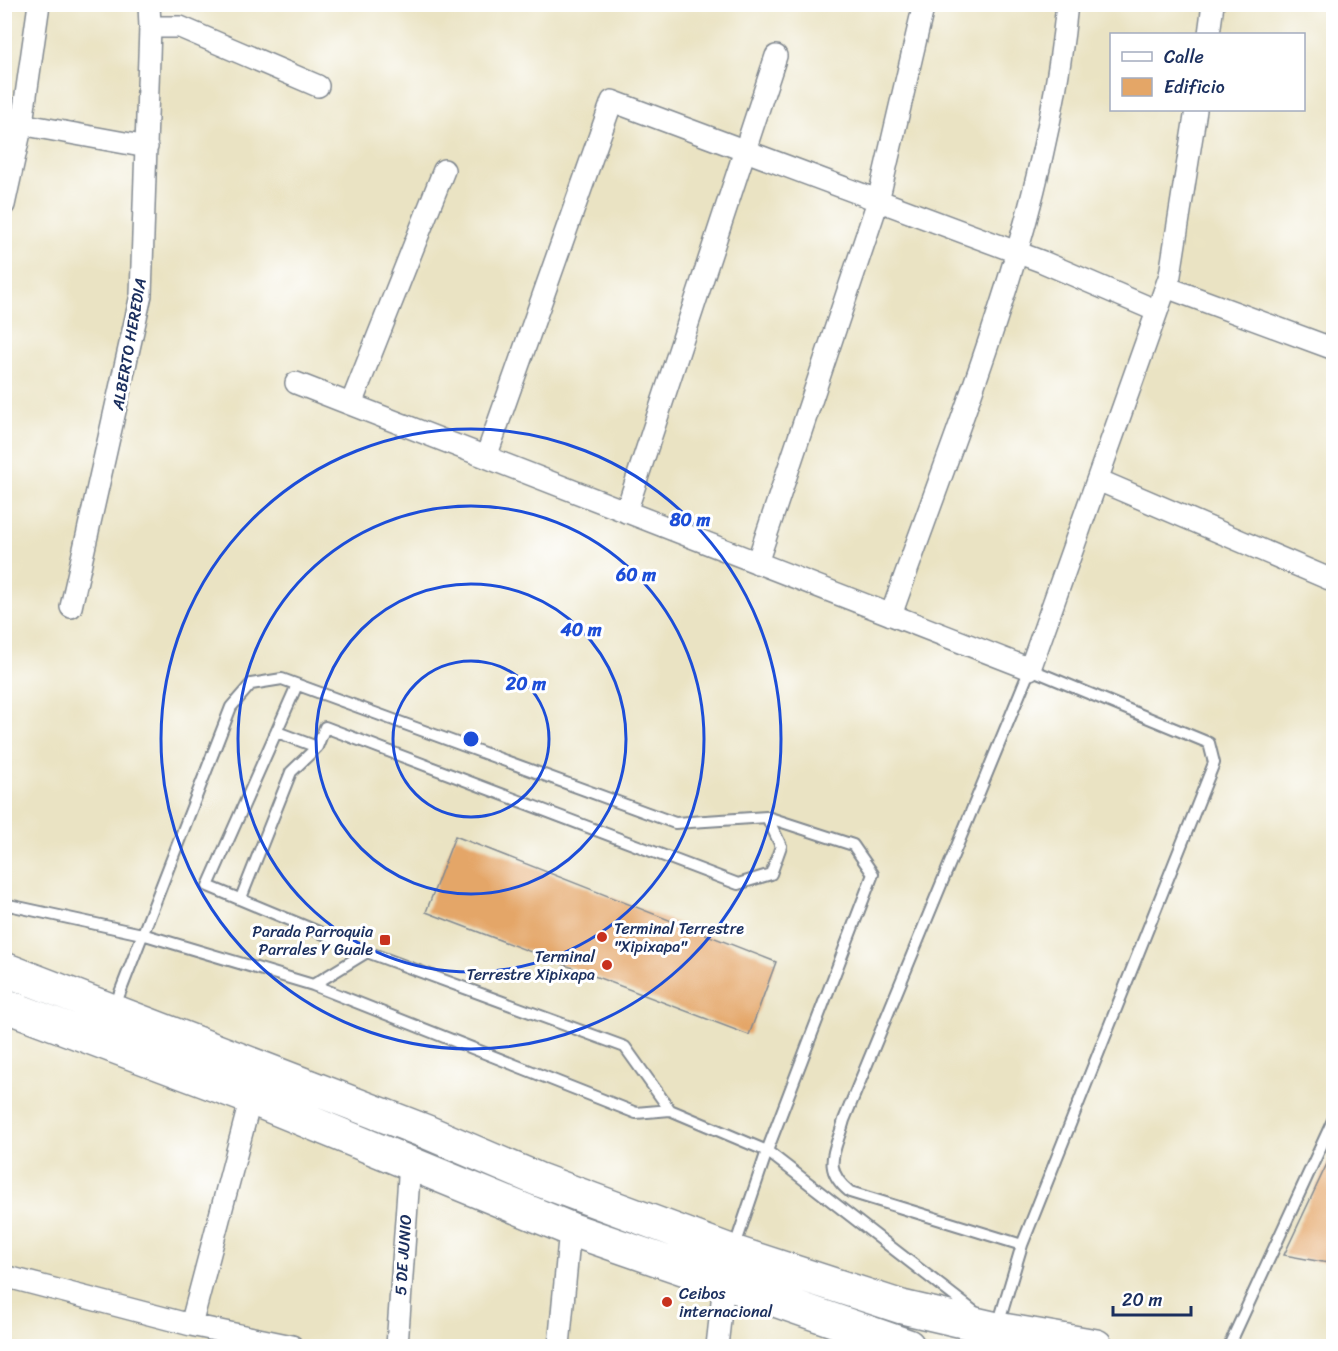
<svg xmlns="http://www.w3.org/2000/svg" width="1338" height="1351" viewBox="0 0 1338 1351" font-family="Sriracha,sans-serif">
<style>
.building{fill:#e4a667}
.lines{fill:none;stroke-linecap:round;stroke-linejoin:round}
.service-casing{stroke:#828990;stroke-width:14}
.minor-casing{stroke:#828990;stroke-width:24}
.trunk-casing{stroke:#828990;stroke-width:36}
.service{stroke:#fff;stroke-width:10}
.minor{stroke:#fff;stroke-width:21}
.trunk{stroke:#fff;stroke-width:33}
.ring{fill:none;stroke:#1d4ed8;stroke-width:3}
.poi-dot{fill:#c8321e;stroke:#fff;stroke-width:2}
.labels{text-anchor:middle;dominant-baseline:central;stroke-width:6;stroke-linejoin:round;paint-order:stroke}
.street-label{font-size:16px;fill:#1b2f5e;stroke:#fff}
.poi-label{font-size:16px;fill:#1b2f5e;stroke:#fff;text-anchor:start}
.centre{fill:#1d4ed8;stroke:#fff;stroke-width:3}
.ring-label{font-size:18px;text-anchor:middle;font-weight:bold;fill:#1d4ed8;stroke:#fff;stroke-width:6;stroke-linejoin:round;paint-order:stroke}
</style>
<rect width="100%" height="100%" fill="#fff"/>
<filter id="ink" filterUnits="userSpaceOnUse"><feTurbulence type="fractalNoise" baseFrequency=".0167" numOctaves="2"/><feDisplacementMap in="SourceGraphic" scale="12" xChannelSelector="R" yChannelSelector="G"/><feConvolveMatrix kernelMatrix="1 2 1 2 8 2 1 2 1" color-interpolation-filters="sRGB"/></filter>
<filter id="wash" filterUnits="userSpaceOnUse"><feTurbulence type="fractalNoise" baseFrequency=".008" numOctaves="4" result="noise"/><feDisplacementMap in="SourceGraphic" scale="24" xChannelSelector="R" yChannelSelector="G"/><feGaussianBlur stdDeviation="1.35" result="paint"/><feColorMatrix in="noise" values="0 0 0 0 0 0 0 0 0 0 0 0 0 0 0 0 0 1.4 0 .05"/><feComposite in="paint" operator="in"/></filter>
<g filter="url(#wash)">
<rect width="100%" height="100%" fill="#eae3c3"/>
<g id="blocks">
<path class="building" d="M455 836 776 962 749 1035 426 912Z
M1334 1149V1264L1284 1255Z"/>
</g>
</g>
<g filter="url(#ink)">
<use href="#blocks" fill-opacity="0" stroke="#828990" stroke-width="1.5"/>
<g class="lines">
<defs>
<path id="service" d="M297 685 208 886 367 952
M277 732 317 747 325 727 738 884 771 874 781 846 767 817
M241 898 291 772 317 747
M4 904 142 934 313 985 636 1113 670 1110 767 1151 976 1313
M313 985 367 952 625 1047 670 1110
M114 1008 231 707 251 684 282 679 675 823 767 817 853 845 873 874 767 1151 734 1249
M998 1325 1022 1245 1214 763 1209 743 1030 669 844 1120C836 1151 820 1168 850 1192L1022 1245
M1229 1346 1334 1118"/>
<path id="minor" d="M150 27H180L318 86
M1209 34 1213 4
M4 121 147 147
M4 205 22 123 39 4
M1166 287 1334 349
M296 383 1030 669 1170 275 1196 110
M351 404 444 170
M486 457 612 101 1043 262 1157 311
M1098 480 1334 581
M626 512 776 56
M757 563 878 201 924 4
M71 607 141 295 150 27 149 4
M891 615C961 416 1047 216 1067 4
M4 1276 191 1325 292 1346
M191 1325 251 1098
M397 1346 410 1163
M559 1346 570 1229
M717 1346 724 1284"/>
<path id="trunk" d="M4 969 427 1132 537 1179 733 1252 902 1307 997 1329 1096 1346
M4 1005 251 1098 570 1229 908 1346"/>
</defs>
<use href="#service" class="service-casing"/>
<use href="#minor" class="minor-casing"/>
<use href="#trunk" class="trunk-casing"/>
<use href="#service" class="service"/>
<use href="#minor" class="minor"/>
<use href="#trunk" class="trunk"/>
</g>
</g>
<g class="ring">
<circle cx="471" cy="739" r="78"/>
<circle cx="471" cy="739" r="155"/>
<circle cx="471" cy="739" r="233"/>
<circle cx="471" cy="739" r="310"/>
</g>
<g class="poi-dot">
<circle cx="602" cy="937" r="6"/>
<rect x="379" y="934" width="12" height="12" rx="3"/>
<circle cx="607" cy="965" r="6"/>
<circle cx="667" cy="1302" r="6"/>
</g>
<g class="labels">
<g class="street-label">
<text transform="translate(129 344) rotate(-80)">ALBERTO HEREDIA</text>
<text transform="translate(403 1255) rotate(-86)">5 DE JUNIO</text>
</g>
<g class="poi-label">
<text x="614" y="928">Terminal Terrestre<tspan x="614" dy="18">"Xipixapa"</tspan></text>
<text x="373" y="931" text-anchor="end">Parada Parroquia<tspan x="373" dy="18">Parrales Y Guale</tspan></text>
<text x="595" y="956" text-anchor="end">Terminal<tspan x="595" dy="18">Terrestre Xipixapa</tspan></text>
<text x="679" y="1293">Ceibos<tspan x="679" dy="18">internacional</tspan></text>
</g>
</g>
<circle cx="471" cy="739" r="9" class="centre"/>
<g class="ring-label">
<text x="690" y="526">80 m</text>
<text x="636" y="581">60 m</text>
<text x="581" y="636">40 m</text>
<text x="526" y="690">20 m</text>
</g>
<rect width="1338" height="1351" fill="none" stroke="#fff" stroke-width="24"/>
<rect x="1110" y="33" width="195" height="78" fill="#ffffff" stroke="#a4acbf" stroke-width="1.5"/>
<rect x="1122" y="52" width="30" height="9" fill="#ffffff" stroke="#a4acbf" stroke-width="1.5"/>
<text x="1164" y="63" font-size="18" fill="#1b2f5e">Calle</text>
<rect x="1122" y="78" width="30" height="18" fill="#e4a667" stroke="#a4acbf" stroke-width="1.5"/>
<text x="1164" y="93" font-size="18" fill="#1b2f5e">Edificio</text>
<path d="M1113 1306v9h78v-9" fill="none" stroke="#1b2f5e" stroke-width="3"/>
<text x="1122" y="1306" font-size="18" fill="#1b2f5e" stroke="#ffffff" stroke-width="4.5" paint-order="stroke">20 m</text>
</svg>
